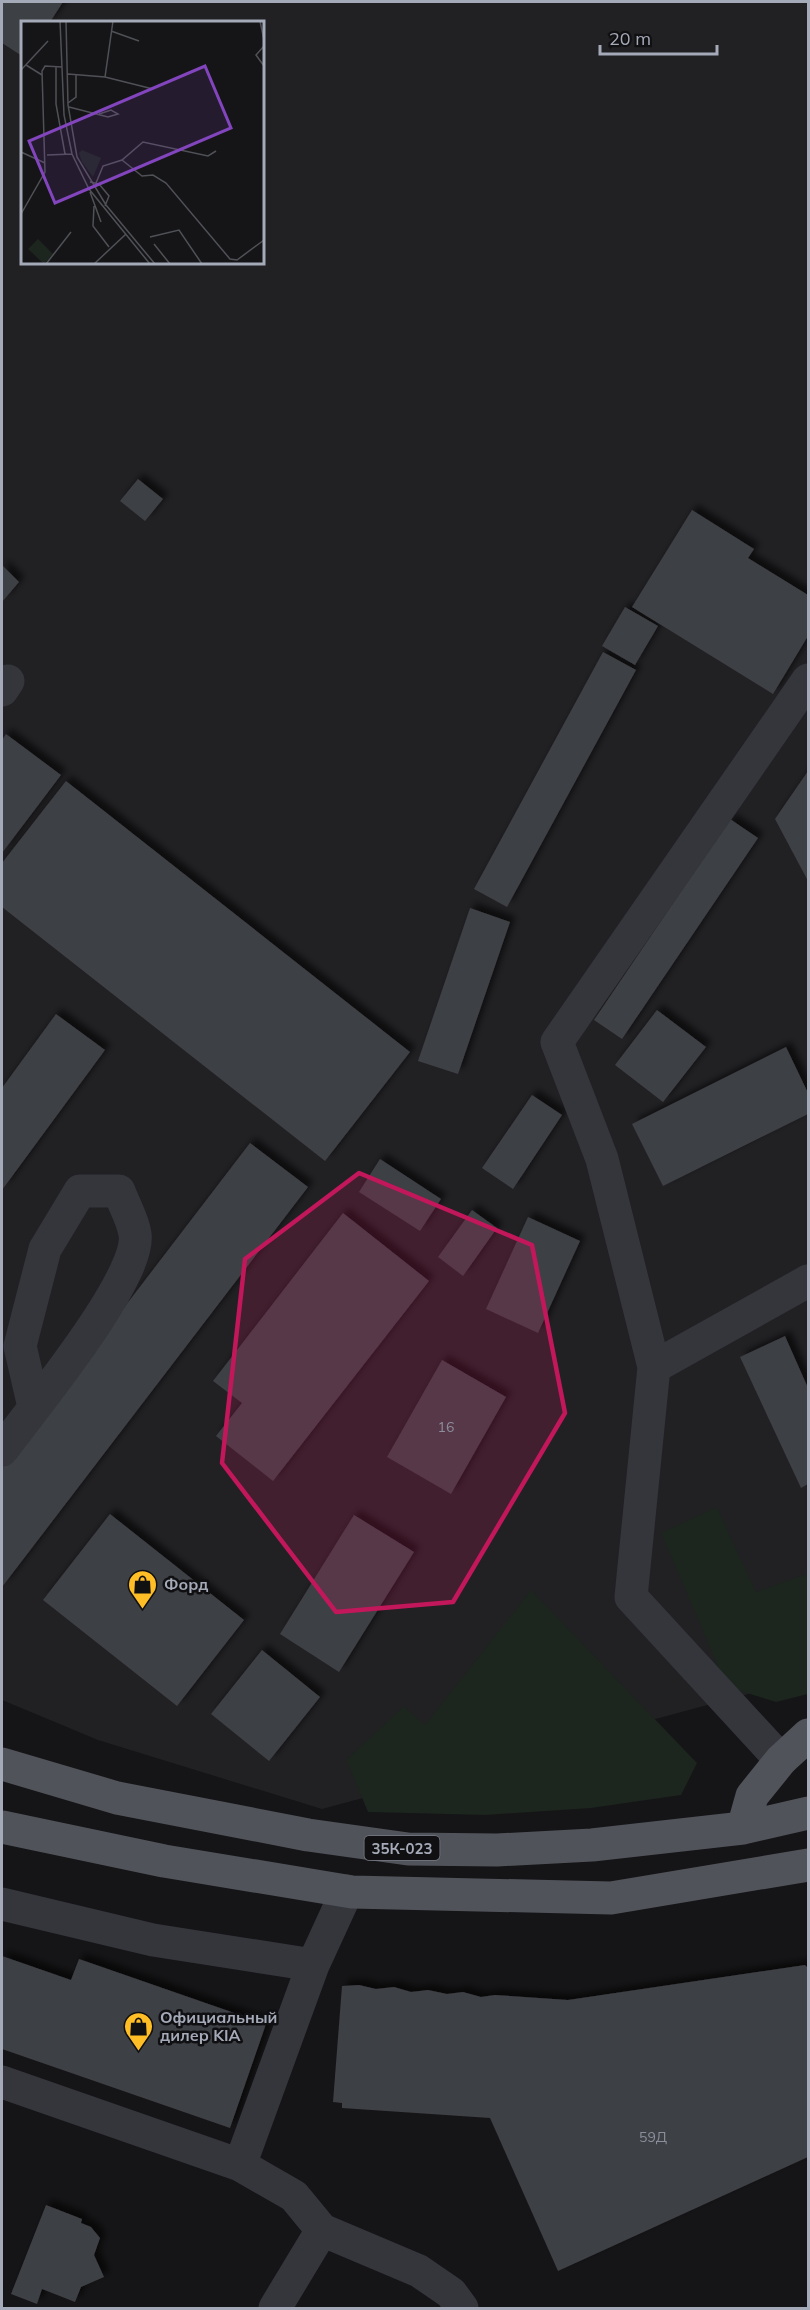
<svg xmlns="http://www.w3.org/2000/svg" width="810" height="2310" viewBox="0 0 810 2310" font-family="Mulish,sans-serif">
<style>
.built{fill:#212124;fill-rule:evenodd}
.green{fill:#1c251e}
.building{fill:#3e3f44;filter:url(#shadow)}
.lines{fill:none;stroke-linecap:round;stroke-linejoin:round}
.minor{stroke:#35363c;stroke-width:33}
.major{stroke:#51535b;stroke-width:33}
.marked{fill:#c2185b;fill-opacity:0.2;stroke:#c2185b;stroke-width:4.5;stroke-linejoin:round}
.labels{text-anchor:middle;dominant-baseline:central;stroke-width:5;stroke-linejoin:round;paint-order:stroke}
.number-label{font-size:14px;fill:#8b8f9b}
.shield{fill:#101012;stroke:#787c86;stroke-width:1.5}
.shield-label{font-size:15px;font-weight:bold;fill:#a5aab8}
.poi-label{font-size:16px;font-weight:bold;fill:#a5aab8;stroke:#101012;text-anchor:start}
.inset-road{fill:none;stroke:#4f5157;stroke-width:1.5}
.view{fill:#8345be;fill-opacity:0.15;stroke:#8345be;stroke-width:3}
.inset-edge{fill:none;stroke:#a5aab8;stroke-width:3}
</style>
<defs>
<filter id="shadow"><feDropShadow dx="5.5" dy="-5.5" stdDeviation="3" flood-color="#0009"/></filter>
</defs>
<rect width="100%" height="100%" fill="#151517"/>
<path class="built" d="M2 2H808V1678L322 1809 98 1740 2 1700ZM22 22H262V262H22Z"/>
<path class="green" d="M717 1507 756 1592 806 1574 808 1580V1694L776 1702 727 1687 661 1533Z
M531 1590 697 1763 681 1795 591 1808 485 1815 368 1812 346 1760 404 1706 425 1725Z"/>
<path class="building" d="M2 2H63L50 22H22V56L2 43Z
M138 479 163 499 145 521 120 501Z
M692 510 754 549 748 558 808 595V636L773 694 632 607Z
M2 565 19 582 2 602Z
M625 607 658 626 635 665 602 646Z
M603 652 636 670 507 907 474 889Z
M6 734 61 775 2 853V740Z
M808 771V881L775 819Z
M66 781 410 1052 325 1161 2 907V863Z
M730 819 758 838 622 1039 594 1020Z
M470 908 510 922 458 1074 418 1061Z
M657 1010 706 1047 663 1102 615 1065Z
M56 1014 105 1050 2 1190V1088Z
M786 1047 808 1093V1114L663 1186 632 1124Z
M532 1095 562 1115 513 1189 482 1168Z
M250 1143 308 1187 2 1587V1467Z
M380 1159 441 1199 420 1231 359 1192Z
M472 1210 497 1228 463 1276 438 1257Z
M343 1213 429 1281 273 1481 216 1436 242 1403 213 1381Z
M528 1217 580 1241 538 1333 486 1309Z
M785 1336 808 1388V1484L801 1488 740 1357Z
M442 1360 506 1397 451 1494 387 1457Z
M110 1514 244 1620 177 1706 43 1600Z
M354 1515 414 1552 339 1672 280 1634Z
M262 1650 320 1697 269 1761 211 1714Z
M2 1956 71 1980 79 1959 266 2024 230 2128 2 2049Z
M805 1965 808 1968V2157L558 2271 490 2118 342 2108V2103L333 2102 342 1986 359 1985 376 1989 394 1987 411 1992 428 1990 447 1994 463 1992 481 1997 495 1995 568 2000Z
M46 2205 82 2219 81 2223 91 2227 100 2238 94 2255 104 2277 81 2287 75 2302 42 2289 37 2304 11 2294Z"/>
<g class="lines">
<path class="minor" d="M2 690 8 681
M654 1367 808 1281
M2 1450C30 1412 142 1277 135 1234 133 1220 124 1205 119 1191H80L45 1249 20 1346 34 1407
M781 1760 631 1597 654 1367 602 1159 557 1042 808 680
M2 1904 153 1940 313 1965
M2 2082 240 2165 294 2196 322 2230 419 2271 451 2293 462 2308
M240 2165 313 1965 347 1891
M275 2308 322 2230"/>
<path class="major" d="M2 1764 117 1798 308 1835 408 1849 497 1850 592 1845 743 1828 808 1813
M2 1827 164 1861 352 1892 611 1898 808 1865
M743 1828 752 1796 781 1760 808 1735"/>
</g>
<path class="marked" d="M359 1173 532 1245 565 1413 453 1602 336 1612 222 1463 245 1259Z"/>
<defs>
<symbol id="shop-pin" viewBox="-11 -11 22 30"><path d="M0 17L-7.5 6A9.5 9.5 0 1 1 7.5 6Z" fill="#ffbe25" stroke="#101012"/><path d="M-5-2.5h2.3a2.7 3.5 0 0 1 5.4 0H5L5.5 6h-11ZM-1.5-2.5h3a1.5 2.3 0 0 0-3 0Z" fill="#111"/></symbol>
</defs>
<g fill-rule="evenodd">
<use href="#shop-pin" x="126" y="1568" width="33" height="45"/>
<use href="#shop-pin" x="122" y="2010" width="33" height="45"/>
</g>
<g class="labels">
<g class="number-label">
<text x="446" y="1427">16</text>
<text x="653" y="2137">59Д</text>
</g>
<rect class="shield" x="364.5" y="1836" width="75" height="24" rx="4.5"/>
<g class="shield-label">
<text x="402" y="1848">35К-023</text>
</g>
<g class="poi-label">
<text x="164" y="1584">Форд</text>
<text x="160" y="2017">Официальный<tspan x="160" dy="18">дилер KIA</tspan></text>
</g>
</g>
<g transform="translate(21 21)">
<rect width="243" height="243" fill="#151517"/>
<path d="M61 129 80 137 72 156 61 141 58 132ZM17 218 32 233 23 243 7 228Z" fill="#1c251e"/>
<path class="inset-road" d="M39 0 43 94 51 133 68 168 129 243M45 0 47 84 56 136 85 184 134 243M239 0 243 19M90 10 118 20M243 25 235 34 243 45M5 44 21 54M35 46V83L44 133M0 49 27 20M47 53 84 56 132 68M84 56 92 0M47 82 55 76V53M48 86 87 96 97 93 90 89 78 93M0 131 24 142M26 134 51 133M101 139 121 155 132 154 145 162 209 238 216 239 243 219M69 161 78 163 88 175 84 185M75 162 82 145 101 139 122 121 187 135 195 130M69 171 80 201M73 185 72 205 88 226M0 193 24 151 21 50 24 45 41 46M129 216 158 209 181 243M133 223 149 243M25 243 50 211M73 243 105 213"/>
<path class="view" d="M184 45 210 107 34 182 8 120Z"/>
<rect width="243" height="243" class="inset-edge"/>
</g>
<rect width="810" height="2310" fill="none" stroke="#a5aab8" stroke-width="6"/>
<path d="M600 45v9h117v-9" fill="none" stroke="#a5aab8" stroke-width="3"/>
<text x="609" y="45" font-size="18" fill="#a5aab8" stroke="#101012" stroke-width="4.5" paint-order="stroke">20 m</text>
</svg>
